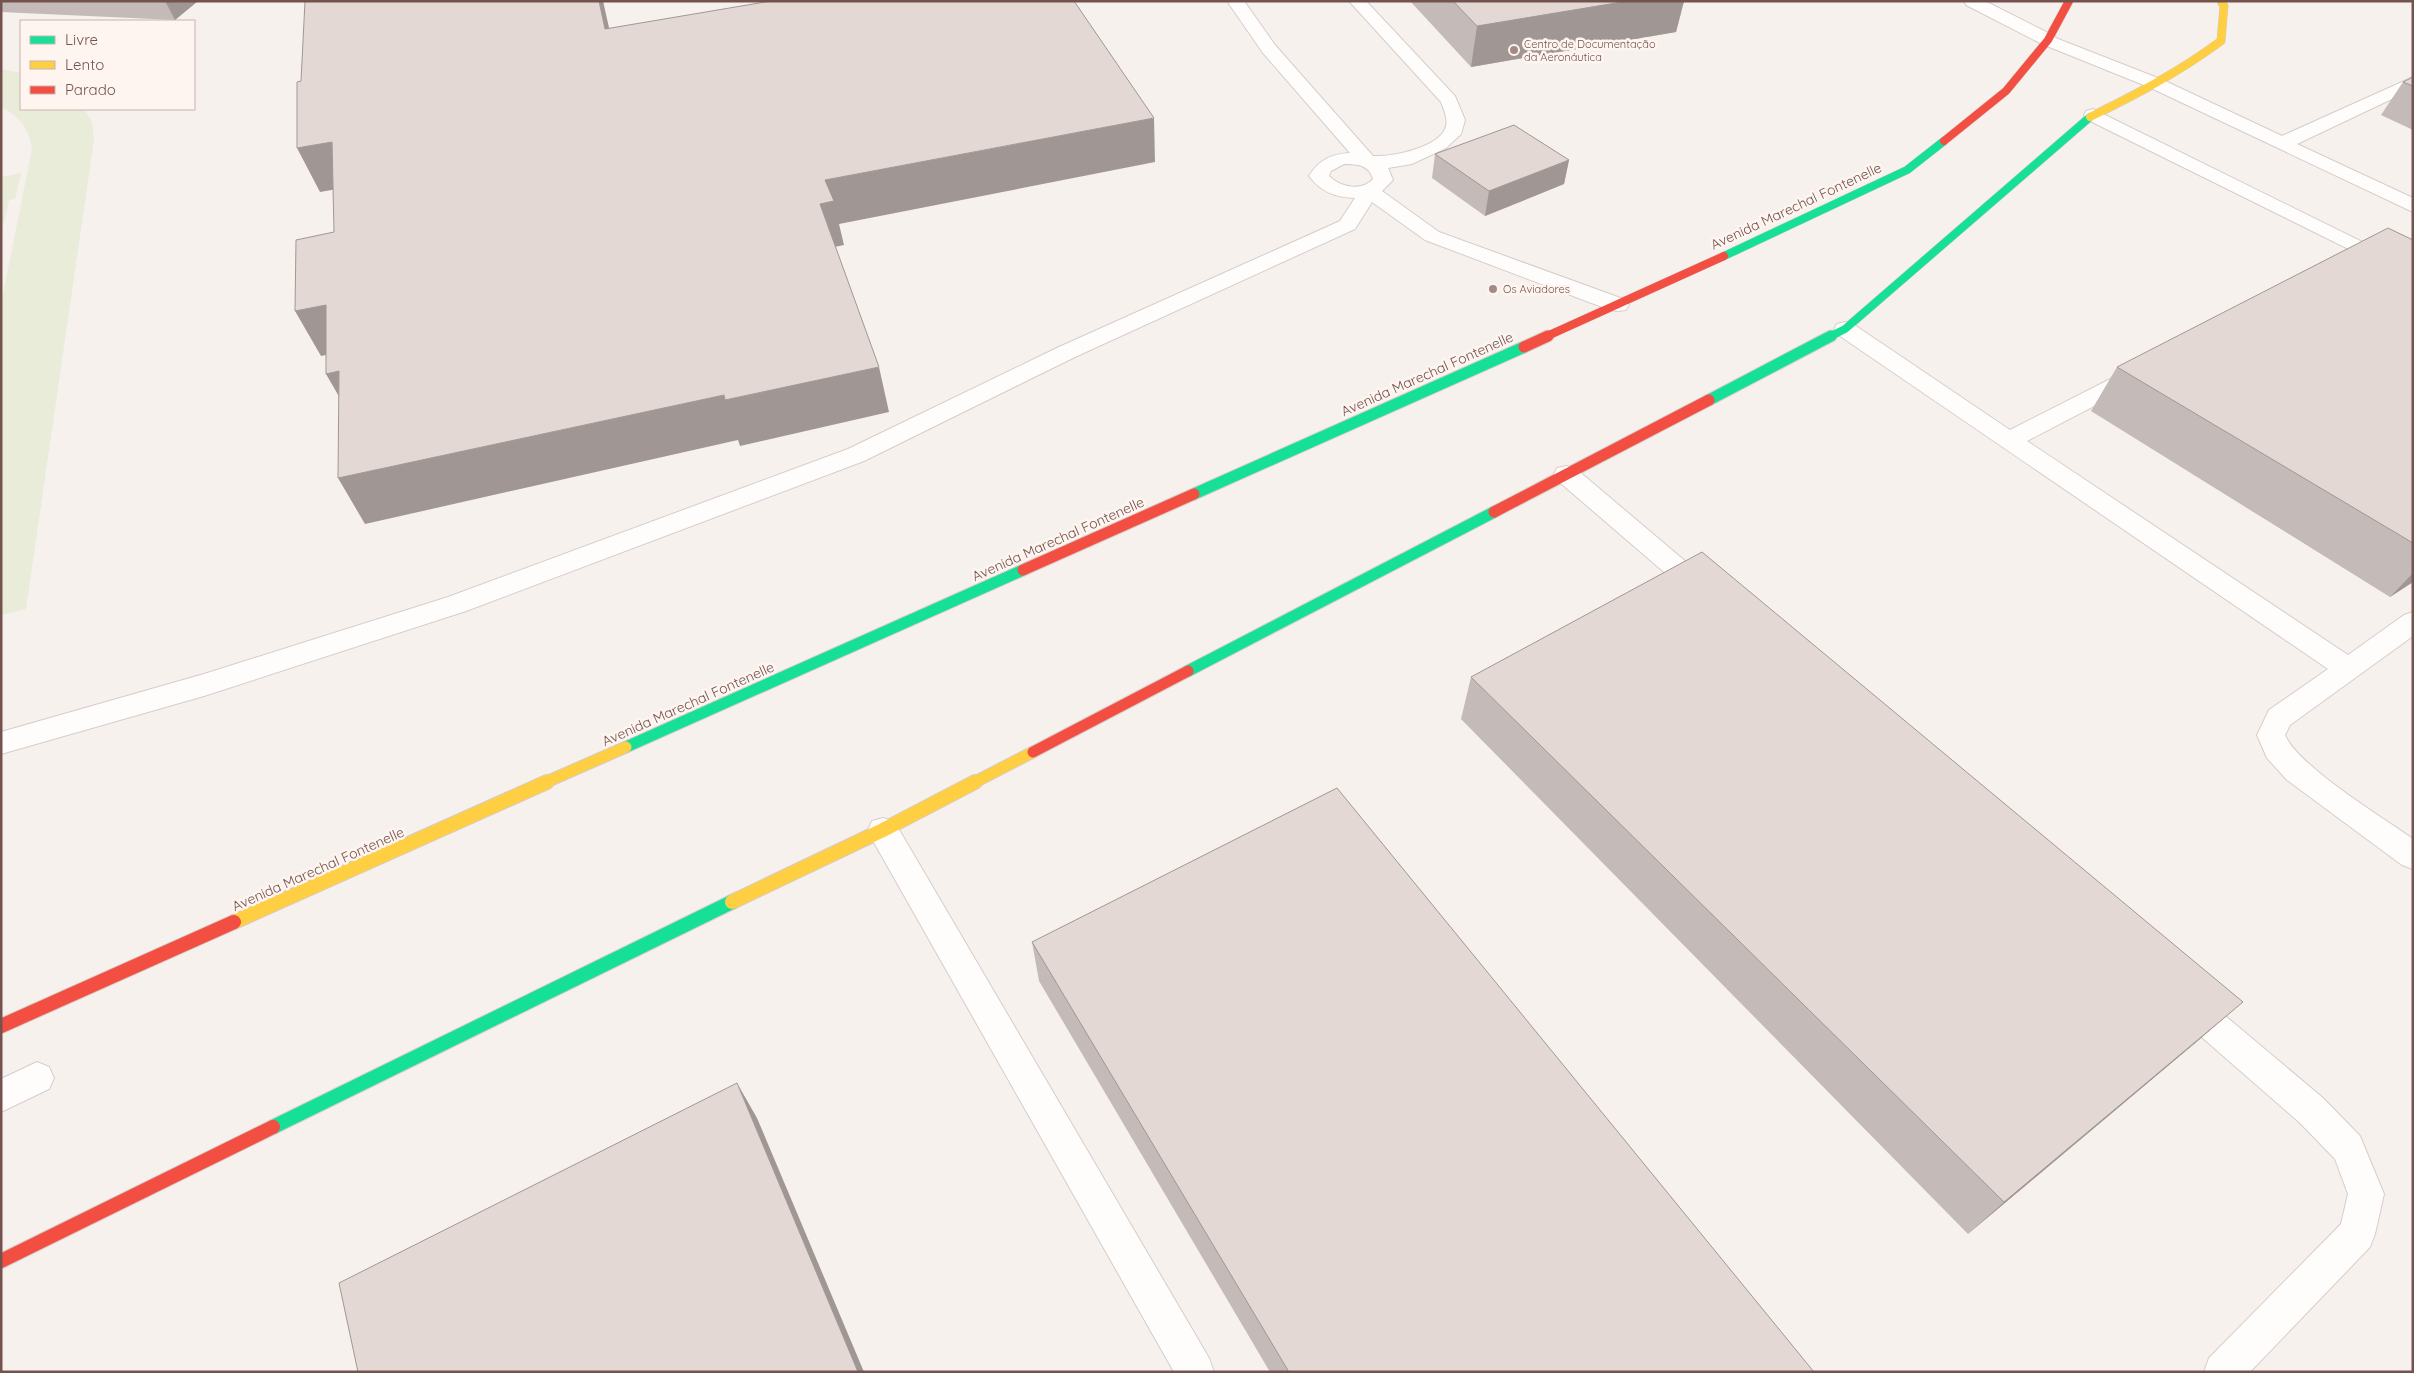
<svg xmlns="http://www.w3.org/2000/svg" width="2414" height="1373" viewBox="0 0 2414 1373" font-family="Quicksand,sans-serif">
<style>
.green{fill:#e9ecd9}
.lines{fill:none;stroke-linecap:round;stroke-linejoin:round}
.lane-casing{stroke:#d6cdca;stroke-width:2}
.street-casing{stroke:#d6cdca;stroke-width:2}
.fast-far2-casing{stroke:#d6ccca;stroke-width:9}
.fast-far1-casing{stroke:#d6ccca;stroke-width:13}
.fast-casing{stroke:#d6ccca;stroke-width:16}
.slow-far2-casing{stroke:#d6ccca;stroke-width:9}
.slow-far1-casing{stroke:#d6ccca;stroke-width:13}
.slow-casing{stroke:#d6ccca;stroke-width:16}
.jam-far2-casing{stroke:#d6ccca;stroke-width:9}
.jam-far1-casing{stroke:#d6ccca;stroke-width:13}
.jam-casing{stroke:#d6ccca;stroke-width:16}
.lane{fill:#fefdfc;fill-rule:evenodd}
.street{fill:#fefdfc;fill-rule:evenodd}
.fast-far2{stroke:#16e098;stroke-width:8}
.fast-far1{stroke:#16e098;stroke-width:11}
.fast{stroke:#16e098;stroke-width:14}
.slow-far2{stroke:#ffcf43;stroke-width:8}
.slow-far1{stroke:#ffcf43;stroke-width:11}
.slow{stroke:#ffcf43;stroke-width:14}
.jam-far2{stroke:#f24e42;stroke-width:8}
.jam-far1{stroke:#f24e42;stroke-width:11}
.jam{stroke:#f24e42;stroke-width:14}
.wall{fill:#c4bab7}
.shaded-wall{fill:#a09795}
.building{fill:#e4d8d5;stroke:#a09795}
.poi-dot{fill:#a28a86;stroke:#fef5f0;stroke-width:2}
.labels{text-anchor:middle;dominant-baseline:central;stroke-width:5;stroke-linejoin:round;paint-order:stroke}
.far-poi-label{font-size:11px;fill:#74534e;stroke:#fef5f0;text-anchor:start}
.street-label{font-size:14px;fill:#74534e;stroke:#fef5f0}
</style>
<rect width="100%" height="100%" fill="#f7f1ed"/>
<path class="green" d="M1 69 21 73V109H84L92 122 94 140 26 609 1 615V304L32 149C29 129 20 116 1 107Z
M21 173 15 199 9 200 1 235V177Z"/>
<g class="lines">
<defs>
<path id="lane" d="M1227 1H1244L1275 45 1373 156C1392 157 1437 148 1445 129 1449 120 1444 110 1441 102L1349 1H1366L1455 96 1465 120 1461 134 1446 148 1412 164 1388 168 1393 180 1382 191 1439 232 1626 300 1629 305 1626 310 1618 311 1610 310 1425 240 1372 202 1355 229 1075 357 864 461 466 611 204 696 1 754V732L204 674 448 597 848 449 1059 347 1340 221 1355 198C1335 197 1321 192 1309 176 1319 160 1331 154 1350 153L1263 53ZM1344 164C1358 164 1369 165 1373 179 1361 192 1340 187 1329 176L1331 171Z
M1964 1H1985L2054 36 2057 40 2054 44H2042L1966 5Z
M37 1062 49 1067 54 1078 49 1089 1 1112V1079Z"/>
<path id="street" d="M2048 35 2163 80 2282 136 2413 77V89L2297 144 2413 198V212L2151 88 2042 44 2039 40 2042 36Z
M2093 109 2413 267V281L2086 119 2084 115 2086 111Z
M1845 322 1853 324 2010 430 2128 370 2136 368 2144 370 2147 375 2144 380 2027 441 2348 655 2404 615 2413 612V636L2290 725 2285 735C2298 766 2382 817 2413 839V869L2402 865 2287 780 2267 758 2257 735 2269 710 2328 669 1837 334 1834 329 1837 324Z
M1566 466 1575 468 1711 583 1715 590 1711 597 1702 599 1693 597 1557 480 1554 474 1557 468Z
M883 818 894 821 1209 1358 1214 1372H1174L872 839 868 830 872 821Z
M2186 988 2198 993 2323 1098 2360 1136 2384 1194 2375 1234 2370 1247 2250 1372H2204L2209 1358 2341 1224 2348 1194 2335 1159 2299 1122 2174 1013 2170 1003 2174 993Z"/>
<path id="fast-far2" d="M1724 256 1907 170 1944 141
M1829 337 1845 329 2090 117"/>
<path id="fast-far1" d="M1709 400 1831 336
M1194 494 1524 347
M1188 671 1494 512
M626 747 1023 570"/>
<path id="fast" d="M273 1127 732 902"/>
<path id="slow-far2" d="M2090 117C2137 94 2179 72 2221 41L2224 6 2221 1"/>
<path id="slow-far1" d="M544 783 626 747
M973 783 1033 752"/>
<path id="slow" d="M732 902 883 830 975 782
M234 922 547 782"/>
<path id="jam-far2" d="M1944 141 2006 91 2048 40 2069 1
M1545 337 1724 256"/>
<path id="jam-far1" d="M1524 347 1548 336
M1494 512 1709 400
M1023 570 1194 494
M1033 752 1188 671"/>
<path id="jam" d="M1 1026 234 922
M1 1261 273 1127"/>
</defs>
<use href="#lane" class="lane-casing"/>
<use href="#street" class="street-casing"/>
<use href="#fast-far2" class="fast-far2-casing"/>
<use href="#fast-far1" class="fast-far1-casing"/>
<use href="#fast" class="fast-casing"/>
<use href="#slow-far2" class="slow-far2-casing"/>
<use href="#slow-far1" class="slow-far1-casing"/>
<use href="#slow" class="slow-casing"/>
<use href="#jam-far2" class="jam-far2-casing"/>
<use href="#jam-far1" class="jam-far1-casing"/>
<use href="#jam" class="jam-casing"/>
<use href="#lane" class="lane"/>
<use href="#street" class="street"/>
<use href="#fast-far2" class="fast-far2"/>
<use href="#fast-far1" class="fast-far1"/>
<use href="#fast" class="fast"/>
<use href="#slow-far2" class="slow-far2"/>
<use href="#slow-far1" class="slow-far1"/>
<use href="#slow" class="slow"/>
<use href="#jam-far2" class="jam-far2"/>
<use href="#jam-far1" class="jam-far1"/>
<use href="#jam" class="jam"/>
</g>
<path class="wall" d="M1 1H198L175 20 1 12Z
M1410 1H1684L1676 32 1471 67Z
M2413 77V130L2381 115 2403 82Z
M1435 154 1569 160 1564 184 1485 216 1432 178Z
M2413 240V582L2390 597 2091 411 2117 367Z
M1471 677 2200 1039 1968 1234 1461 719Z
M1032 942 1814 1372H1270L1039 981Z"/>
<path class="shaded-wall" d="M165 1H198L175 20Z
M599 1H603L619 72 605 29Z
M1628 1H1684L1676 32 1471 67 1477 26Z
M1154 118 1155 162 839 224 844 245 830 248 820 204 825 180Z
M332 142 354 186 320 192 297 148Z
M1569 160 1564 184 1485 216 1489 191Z
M326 305 351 350 321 356 295 311Z
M879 367 889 412 740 446 725 400Z
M339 371 352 419 326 374Z
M724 395 738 440 365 524 338 478Z
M2413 573V582L2390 597Z
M2243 1002 2200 1039 1968 1234 2004 1202Z
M737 1083 757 1118 864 1372H858Z"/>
<path class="building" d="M305 1H599L605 29 771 1H1074L1154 118 825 180 834 201 820 204 879 367 725 400 724 395 338 478 339 371 326 374V305L295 311 296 240 334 232 332 142 297 148V82L301 81Z
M1453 1H1628L1477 26Z
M2413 77V86L2403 82Z
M1514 125 1569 160 1489 191 1435 154Z
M2388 228 2413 240V543L2117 367Z
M1702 552 2243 1002 2004 1202 1471 677Z
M1337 788 1814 1372H1289L1032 942Z
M737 1083 858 1372H358L339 1283Z"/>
<g class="poi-dot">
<circle cx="1514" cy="50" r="5"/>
<circle cx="1493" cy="289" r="5"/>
</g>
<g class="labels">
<g class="far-poi-label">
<text x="1524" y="44">Centro de Documentação<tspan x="1524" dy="13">da Aeronáutica</tspan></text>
<text x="1503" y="289">Os Aviadores</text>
</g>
<g class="street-label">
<text transform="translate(1796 206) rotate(-25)">Avenida Marechal Fontenelle</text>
<text transform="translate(1427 374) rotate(-24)">Avenida Marechal Fontenelle</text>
<text transform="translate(1058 539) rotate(-24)">Avenida Marechal Fontenelle</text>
<text transform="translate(688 704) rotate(-24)">Avenida Marechal Fontenelle</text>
<text transform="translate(318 869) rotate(-24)">Avenida Marechal Fontenelle</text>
</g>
</g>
<rect width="2414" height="1373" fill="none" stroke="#74534e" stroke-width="5"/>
<rect x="20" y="20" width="175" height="90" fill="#fef5f0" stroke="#c7b4af"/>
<rect x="30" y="36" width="25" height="8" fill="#16e098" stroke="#c7b4af"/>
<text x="65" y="45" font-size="15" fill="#74534e">Livre</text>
<rect x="30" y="61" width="25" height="8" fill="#ffcf43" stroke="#c7b4af"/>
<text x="65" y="70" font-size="15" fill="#74534e">Lento</text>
<rect x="30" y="86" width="25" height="8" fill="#f24e42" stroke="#c7b4af"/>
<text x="65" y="95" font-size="15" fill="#74534e">Parado</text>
</svg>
